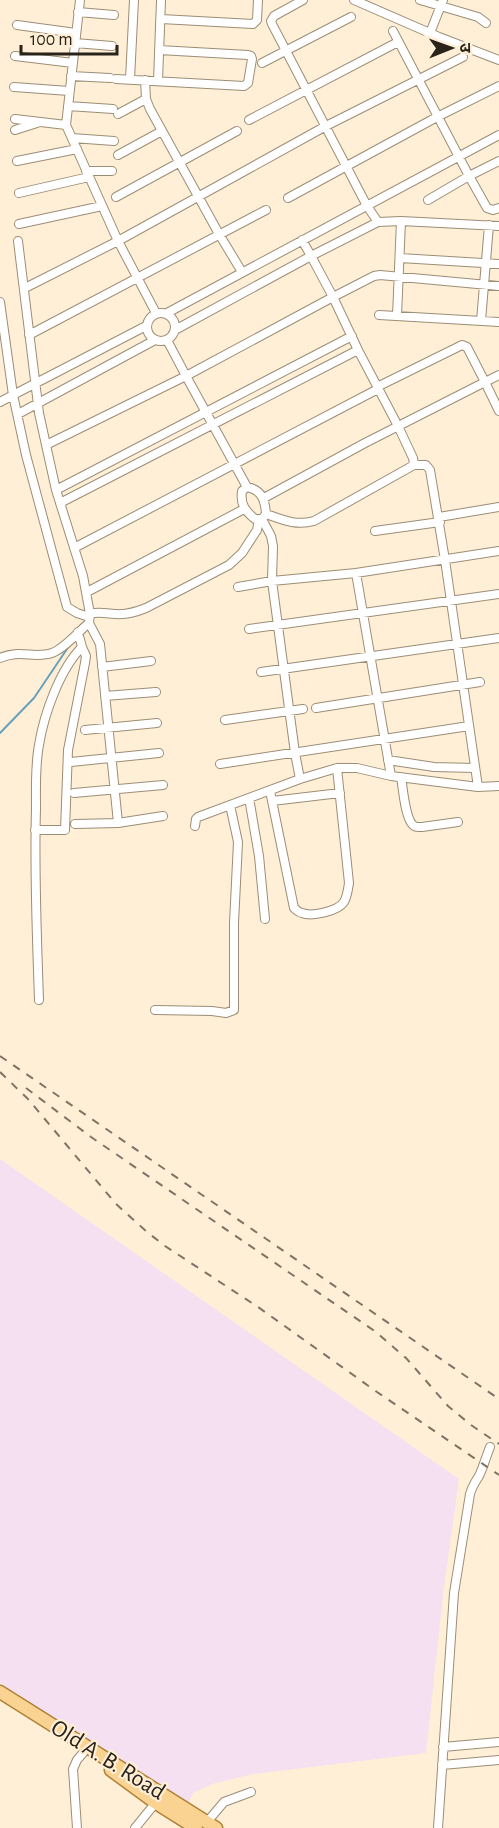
<svg xmlns="http://www.w3.org/2000/svg" width="499" height="1828" viewBox="0 0 499 1828" font-family="'Alegreya Sans','Noto Sans Devanagari',sans-serif">
<style>
.industrial{fill:#f4e0f0}
.lines{fill:none;stroke-linecap:round;stroke-linejoin:round}
.stream{stroke:#68a0bc;stroke-width:2}
.minor-casing{stroke:#9c8d76;stroke-width:10}
.primary-casing{stroke:#af8239;stroke-width:15}
.minor{stroke:#fff;stroke-width:8}
.primary{stroke:#fad392;stroke-width:12}
.rail{stroke:#7e7465;stroke-width:2;stroke-dasharray:8 8;stroke-linecap:butt}
.labels{text-anchor:middle;dominant-baseline:central;stroke-width:4.5;stroke-linejoin:round;paint-order:stroke}
.street-label{font-size:24px;fill:#29231a;stroke:#ffefd6}
</style>
<rect width="100%" height="100%" fill="#ffefd6"/>
<path class="industrial" d="M0 1159 459 1479 444 1587 426 1753 253 1774 212 1784 193 1793 188 1804 0 1683Z"/>
<g class="lines">
<path class="stream" d="M0 733 34 698 69 646"/>
<defs>
<path id="minor" d="M80 0 66 125 118 241 156 313
M303 0 274 16 271 21 272 24 367 206 378 222
M354 0 439 37 499 60
M420 0 478 17 486 23
M78 12 114 15
M161 19 253 24 257 20 258 0
M17 25 76 33
M393 31 469 176 499 161
M430 33 443 0
M75 43 112 46
M15 56 73 63
M262 63 351 17
M71 76 110 78
M116 79 244 86 248 83 252 59 251 56 248 55 159 50
M130 79 134 0
M145 80 146 99 150 109 219 234 242 272
M158 81 161 0
M14 87 69 91
M68 106 113 109
M118 114 146 99
M15 119 66 125
M249 120 398 42
M15 130 37 123
M72 138 114 141
M118 155 162 131
M17 161 77 149
M86 171H112
M19 193 89 177
M116 197 237 131
M288 198 437 117 499 86
M428 200 469 176 487 208 493 210 499 208
M19 224 102 206
M302 240 311 256 378 222 401 221 499 226
M18 241 39 413 46 445
M400 258 499 264
M25 288 118 241 326 126 463 57
M0 302 13 395 0 402
M147 327a14 14 0 1 1 28 0a14 14 0 1 1-28 0Z
M167 313 499 135
M379 315 499 322
M397 316 401 221
M481 321 489 225
M175 330 311 256 333 297 186 376 247 487C262 490 265 500 266 514L262 519
M29 335 266 210
M358 350 333 297 374 276 380 275 499 286
M377 387 462 345 467 347 485 382 499 375
M18 414 155 340
M414 465H426L430 470 445 560 478 787 499 786
M247 487 242 491C240 504 245 511 255 519H262
M56 490 352 336
M264 498 365 443 485 382 499 411
M60 503 358 350 398 426 413 458 414 465 314 521C296 526 283 520 266 514
M439 517 499 507
M262 519 271 536 273 546 272 581 295 753 300 779
M375 531 440 522
M74 548 378 389
M356 573 391 776 478 787
M238 587 272 581 356 573 499 551
M87 592 244 509
M90 614 83 576 56 490 46 445 186 376 167 340
M89 617 77 613 67 607 26 455 13 395 146 326
M89 623 100 644 118 823 163 816
M249 629 499 594
M0 658C20 649 34 659 52 653 64 649 79 631 89 623L90 614C100 611 106 614 116 614 127 615 136 612 146 608L229 565 242 553 257 530 259 520
M102 667 151 661
M261 672 499 638
M105 696 156 692
M316 708 480 682
M225 720 303 709
M85 730 157 723
M388 760 434 767 475 768
M71 762 159 753
M220 764 469 726
M401 777C403 788 405 818 413 825 416 828 418 827 422 827L458 822
M270 791 294 908C298 911 298 912 302 913 312 917 338 911 344 902 347 897 348 890 349 883L337 768
M74 793 163 785
M249 798 259 856 265 919
M272 801 340 793
M75 824 118 823
M195 826 196 819 198 817 300 779 337 768H357L391 776
M35 830H65L68 750 85 663 86 656 82 647
M39 1000C37 937 34 873 36 809 36 788 35 766 39 745 44 714 60 669 82 647L78 632
M155 1010 212 1011 226 1013 234 1010V923L238 842 230 805
M443 1747 499 1742
M442 1765 499 1760
M207 1822 224 1802 251 1792
M77 1828 73 1769 77 1760 83 1753
M135 1828 158 1800
M438 1828 454 1593 470 1494C472 1487 475 1482 479 1476 483 1468 486 1457 490 1447"/>
<path id="primary" d="M0 1692 216 1828
M111 1770 156 1803 196 1828"/>
</defs>
<use href="#minor" class="minor-casing"/>
<use href="#primary" class="primary-casing"/>
<use href="#minor" class="minor"/>
<use href="#primary" class="primary"/>
<path class="rail" d="M0 1056 499 1399
M0 1072 28 1099 116 1204 147 1232 165 1246 258 1307 377 1392 499 1475
M26 1088 91 1137 376 1332 406 1358 448 1406 471 1425 499 1444"/>
</g>
<g class="labels">
<g class="street-label">
<text transform="translate(108 1760) rotate(32)">Old A. B. Road</text>
</g>
</g>
<g transform="translate(451 48) rotate(89)" stroke="#ffefd6" stroke-width="4.5" paint-order="stroke">
<path d="M0-4.5L10 22L0 15L-10 22Z" fill="#29231a"/>
<text y="-9" font-size="16" font-weight="bold" text-anchor="middle" fill="#29231a">उ</text>
</g>
<path d="M21 45v9h96v-9" fill="none" stroke="#29231a" stroke-width="3"/>
<text x="30" y="45" font-size="18" fill="#29231a" stroke="#ffefd6" stroke-width="4.5" paint-order="stroke">100 m</text>
</svg>
